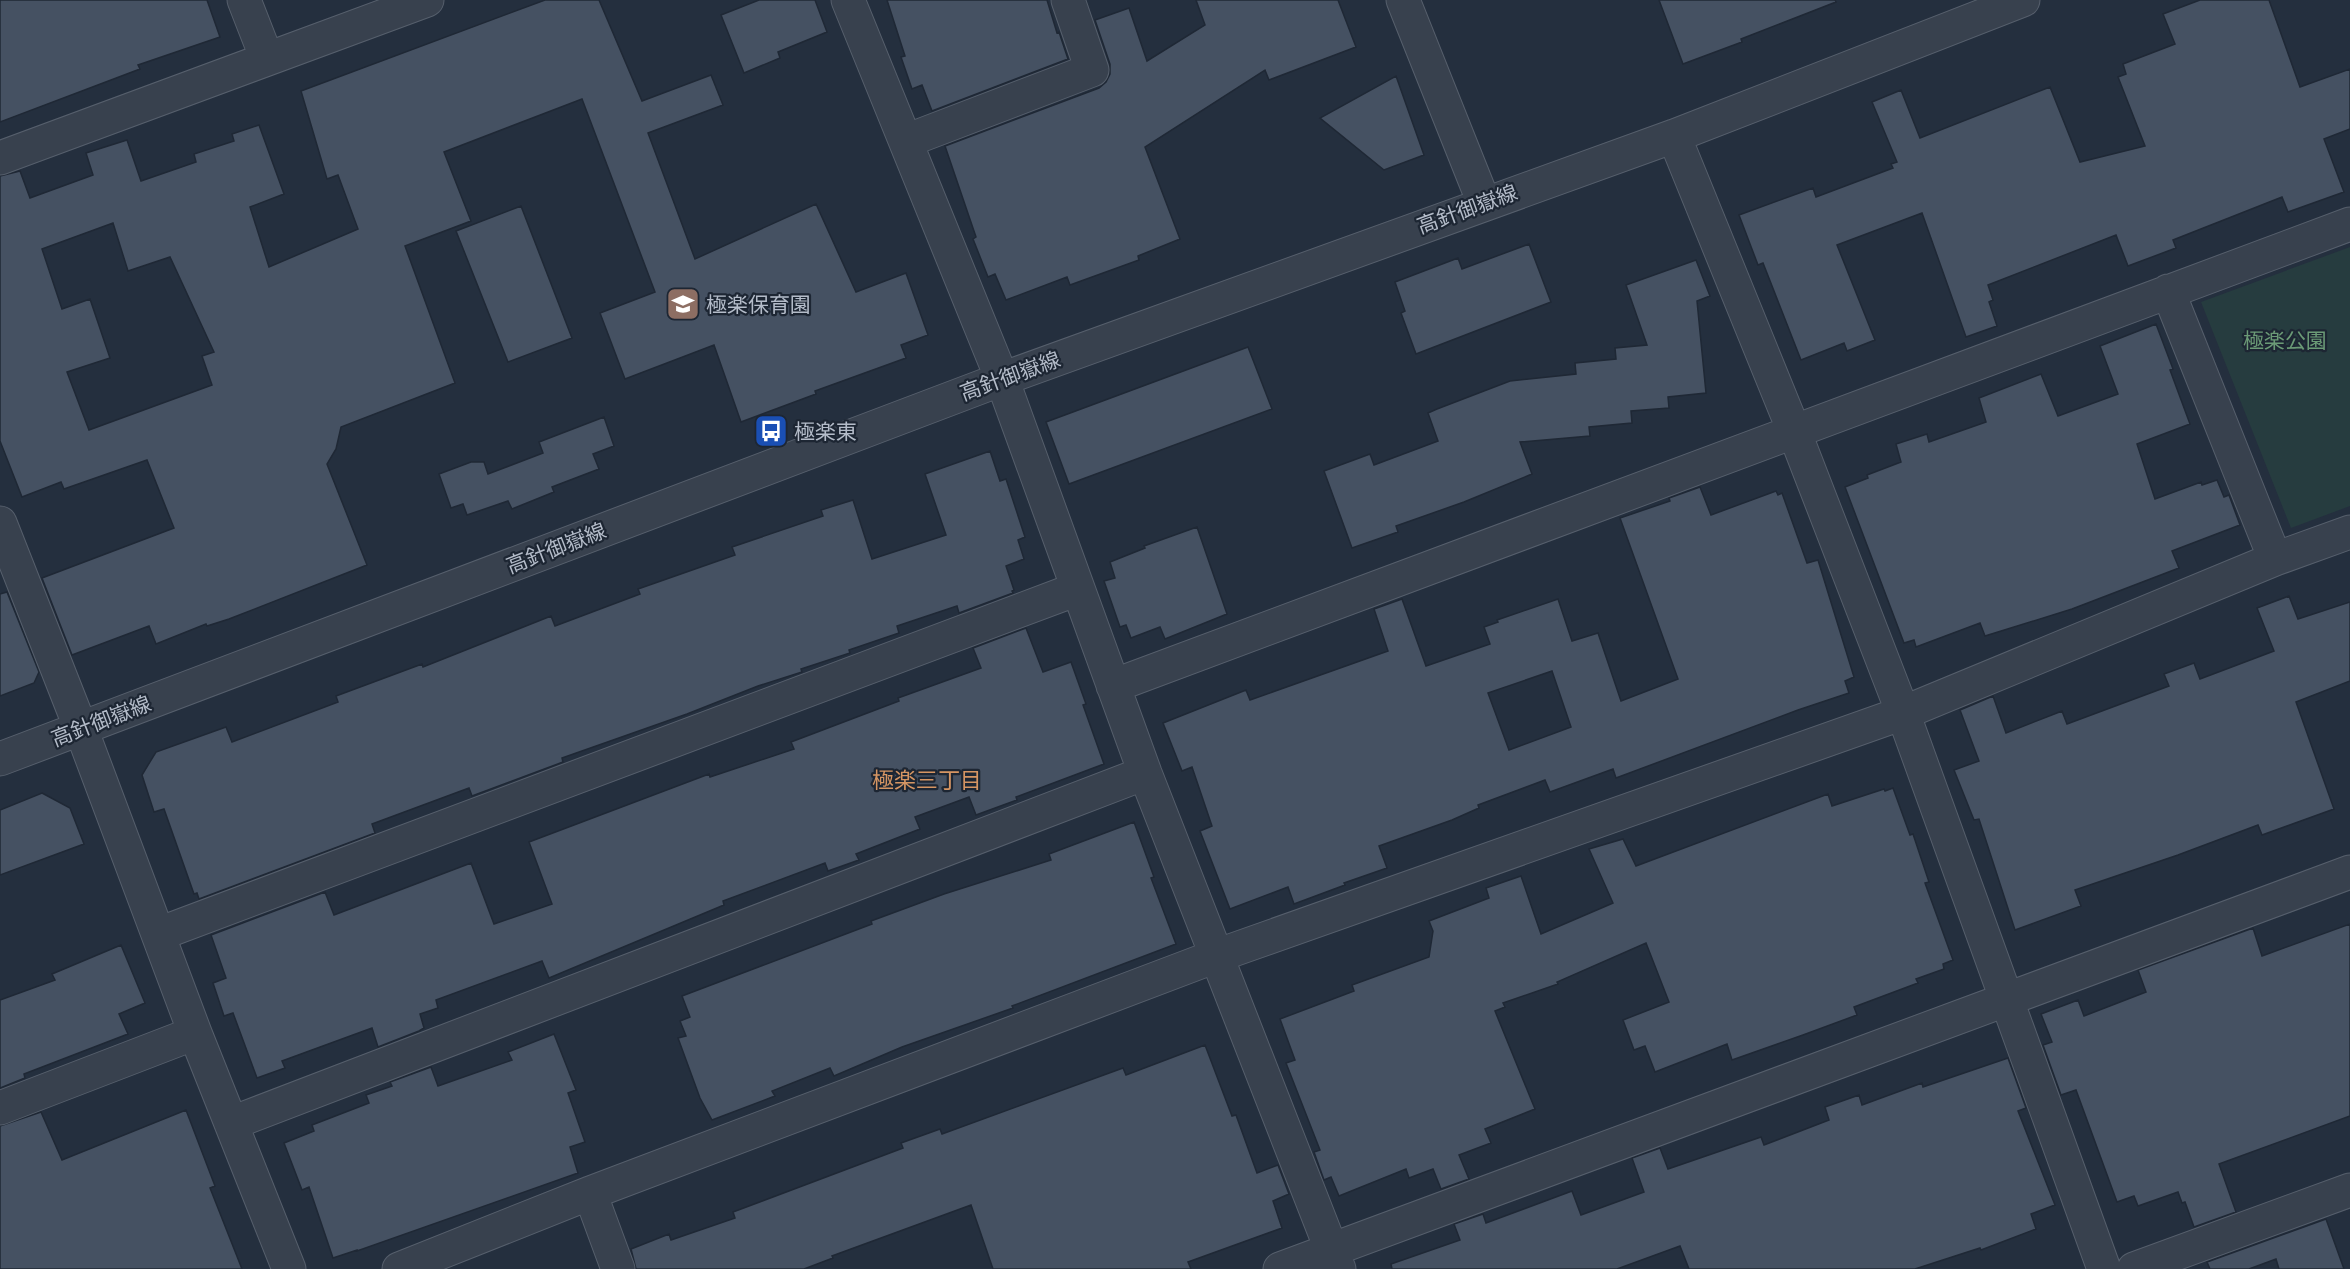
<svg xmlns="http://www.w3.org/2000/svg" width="2350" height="1269" viewBox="0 0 2350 1269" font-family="Poppins,'Noto Sans JP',sans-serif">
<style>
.green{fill:#263c3f}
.building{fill:#455162;stroke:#1f2835;stroke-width:1.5;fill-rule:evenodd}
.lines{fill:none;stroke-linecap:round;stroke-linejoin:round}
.minor-casing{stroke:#565f6c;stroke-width:35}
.minor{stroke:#38414e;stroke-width:33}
.labels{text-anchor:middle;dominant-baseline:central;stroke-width:4.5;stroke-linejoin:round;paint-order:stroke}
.street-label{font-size:21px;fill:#b4bcc9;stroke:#1d2633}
.poi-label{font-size:21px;fill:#b4bcc9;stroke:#1d2633;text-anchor:start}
.park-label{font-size:21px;fill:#6b9a76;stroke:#1d2633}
.neighbourhood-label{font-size:22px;fill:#d59563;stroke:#1d2633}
</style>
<rect width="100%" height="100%" fill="#242f3e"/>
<path class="green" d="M2350 247V506L2291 528 2201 302Z"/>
<path class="building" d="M0 0H207L220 37 138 65 140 69 0 122Z
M545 0H599L642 101 711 75 723 105 648 133 695 259 816 204 856 292 906 273 928 335 901 345 906 358 815 391 816 394 741 422 714 345 625 379 600 313 655 292 582 99 444 152 471 221 405 246 455 383 341 427 336 449 327 464 367 565 229 619 207 626 206 624 156 644 149 626 72 655 42 578 174 528 147 460 64 489 61 482 22 497 0 441V176L20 171 30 198 93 175 86 153 127 140 141 181 196 162 194 154 234 141 232 134 259 125 284 194 250 207 269 267 358 229 338 175 327 179 301 91ZM113 223 128 271 170 257 214 352 202 356 212 385 89 430 67 372 110 358 90 299 62 309 42 249Z
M759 0H815L827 32 778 52 780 58 744 73 721 15Z
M887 0H1047L1057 33 1059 32 1068 59 932 111 922 85 912 89 901 57 905 56Z
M1196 0H1338L1356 47 1269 80 1265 70 1145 147 1180 239 1138 256 1139 260 1070 285 1067 277 1006 300 995 274 988 277 973 239 976 237 945 146 1099 88 1106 82 1110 74V64L1095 20 1129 8 1147 61 1205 25Z
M1659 0H1835L1836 2 1741 39 1742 42 1683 64Z
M2200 0H2269L2300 87 2350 69V129L2324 139 2344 192 2288 212 2282 197 2173 240 2176 248 2128 266 2116 235 1988 285 1993 300 1989 302 1997 326 1966 337 1922 213 1837 245 1875 340 1847 351 1844 343 1801 360 1763 263 1758 265 1739 215 1813 188 1816 197 1893 168 1891 164 1897 162 1872 102 1901 90 1920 138 2050 87 2080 162 2145 146 2118 77 2126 74 2123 64 2175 44 2163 14Z
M1396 76 1424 155 1384 170 1320 118Z
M521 206 572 338 508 362 456 231Z
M1529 244 1551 302 1416 354 1401 313 1405 311 1395 282 1458 258 1462 269Z
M1696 260 1710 296 1697 301 1706 393 1668 397 1669 408 1631 411 1632 423 1589 427 1590 436 1520 442 1532 474 1464 502 1396 526 1398 532 1352 548 1324 471 1370 454 1374 465 1438 441 1428 413 1437 409 1510 381 1576 374 1575 363 1616 359 1615 348 1647 345 1626 285Z
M2156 324 2173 369 2170 370 2190 424 2137 444 2155 499 2201 482 2202 485 2217 480 2224 497 2229 495 2240 525 2172 551 2179 568 2072 609 1985 636 1980 623 1916 647 1914 640 1904 643 1845 487 1868 478 1867 475 1901 462 1896 444 1927 434 1929 442 1986 422 1979 398 2041 374 2058 416 2118 394 2100 346Z
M1248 347 1272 409 1069 484 1046 422Z
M604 417 614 446 593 454 599 469 552 487 554 492 512 509 508 501 467 515 463 504 451 508 439 474 471 462H484L488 474 543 453 539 442Z
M990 451 1000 481 1006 479 1025 537 1018 540 1024 559 1006 566 1014 590 1012 591 1013 593 959 613 957 606 897 626 899 633 849 650 850 653 801 669 802 672 758 686 687 714 562 758 563 762 472 796 469 788 372 824 375 833 199 899 197 893 194 894 164 809 154 812 142 775 156 752 226 727 232 742 338 702 336 696 422 664 423 667 551 616 555 626 640 594 638 589 735 555 732 547 823 516 821 510 853 500 872 559 946 535 925 474Z
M1700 487 1711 515 1776 491 1778 495 1782 493 1807 563 1818 560 1854 677 1845 681 1849 693 1798 710 1616 778 1613 769 1550 792 1545 780 1478 805 1479 808 1452 820 1379 846 1387 868 1344 883 1345 885 1294 904 1288 887 1230 909 1200 831 1212 826 1192 767 1182 771 1163 723 1246 690 1250 700 1388 651 1374 609 1402 599 1426 666 1490 644 1484 627 1498 622 1497 620 1558 599 1572 641 1598 633 1621 701 1678 679 1620 518 1670 501 1669 498ZM1552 671 1571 727 1509 750 1488 693Z
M1197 527 1227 614 1165 639 1160 627 1131 638 1126 625 1120 627 1104 581 1115 578 1110 562 1145 548 1144 546Z
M7 592 39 672 34 683 0 696V594Z
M2289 596 2298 619 2350 602V681L2296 702 2334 809 2262 835 2258 825 2178 855 2075 890 2081 906 2015 930 1979 819 1974 820 1954 770 1979 761 1960 710 1993 696 2006 733 2062 711 2067 724 2169 686 2164 674 2194 663 2200 679 2274 651 2257 608Z
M1026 628 1043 672 1071 662 1086 704 1083 705 1104 764 1016 797 1017 800 976 815 969 797 915 817 920 829 856 854 859 860 828 871 825 863 723 901 724 905 549 978 542 961 436 1000 438 1008 420 1014 424 1028 419 1031 378 1047 372 1028 282 1061 285 1068 257 1078 233 1013 224 1016 213 983 226 978 211 935 325 892 334 915 471 863 494 924 552 904 529 842 709 774 710 777 794 749 791 742 899 701 898 698 981 668 973 648Z
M1893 788 1910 835 1913 834 1929 882 1925 883 1953 960 1943 964 1944 969 1916 979 1918 983 1854 1007 1857 1015 1803 1035 1732 1060 1727 1044 1655 1072 1645 1046 1634 1050 1623 1020 1669 1002 1646 943 1557 982 1558 984 1503 1003 1505 1007 1495 1011 1535 1109 1485 1129 1491 1143 1459 1155 1469 1179 1441 1189 1433 1169 1409 1178 1406 1169 1339 1196 1331 1177 1324 1180 1314 1152 1320 1150 1286 1063 1295 1060 1280 1019 1354 991 1352 985 1429 957 1433 931 1429 921 1489 898 1486 888 1521 876 1541 934 1613 903 1589 849 1623 839 1636 866 1828 794 1832 806 1884 789 1885 791Z
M42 793 70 808 84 844 0 875V810Z
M1134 822 1154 877 1151 878 1176 944 1012 1006 1013 1008 902 1047 834 1076 830 1068 772 1091 775 1096 712 1120 700 1098 678 1038 686 1036 680 1021 690 1017 682 996 872 924 871 921 944 894 1051 860 1049 854Z
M2350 924V1116L2219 1164 2236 1212 2194 1227 2185 1202 2182 1203 2178 1192 2138 1206 2134 1196 2117 1202 2076 1090 2061 1095 2043 1045 2052 1042 2041 1014 2078 1000 2084 1016 2146 992 2138 970 2253 928 2262 956Z
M121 945 145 1003 119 1014 128 1034 24 1074 25 1078 0 1088V1000L55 980 52 974Z
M554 1034 576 1090 568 1093 585 1142 570 1147 578 1173 357 1251V1250L333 1258 309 1187 302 1190 284 1143 314 1131 312 1125 369 1103 366 1095 392 1086 390 1082 431 1067 438 1086 512 1060 508 1052Z
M1205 1045 1232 1116 1236 1115 1257 1173 1278 1165 1289 1194 1273 1201 1282 1228 1188 1262 1191 1269H993L971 1205 832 1256 833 1258 804 1269H636L631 1249 669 1234 671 1240 735 1218 733 1212 903 1148 901 1143 940 1129 942 1134 1123 1068 1126 1075Z
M2008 1058 2026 1108 2018 1111 2055 1205 2031 1214 2036 1229 1981 1250 1980 1248 1915 1269H1689L1680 1246 1617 1269H1392L1391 1264 1460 1240 1454 1224 1483 1214 1486 1223 1572 1191 1581 1215 1644 1192 1632 1158 1660 1148 1668 1169 1761 1137 1764 1145 1829 1120 1825 1107 1859 1095 1862 1105 1922 1083 1923 1087Z
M186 1110 215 1186 210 1188 242 1269H0V1126L41 1112 62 1160Z
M2326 1219 2344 1269H2279L2276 1259 2249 1269H2210L2207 1262Z"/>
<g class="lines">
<defs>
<path id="minor" d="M244 0 267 59
M848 0 1002 379 1145 773 1339 1269
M1403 0 1484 203
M1674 136 1794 431 1903 713 2104 1269
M906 141 1092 70 1068 0
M0 158 427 0
M2168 291 2275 559
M0 523 81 729 195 1033 289 1269
M1113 686 2350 224
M0 759 1002 379 1674 136 2023 0
M159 934 1077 589
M0 1108 195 1033
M232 1123 1145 773
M590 1193 618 1269
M399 1269 590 1193 1216 956 1903 713 2275 559 2350 532
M1280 1269 2350 872
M2134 1269 2350 1190"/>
</defs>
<use href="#minor" class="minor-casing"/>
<use href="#minor" class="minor"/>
</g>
<defs>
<symbol id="school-square" viewBox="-11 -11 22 22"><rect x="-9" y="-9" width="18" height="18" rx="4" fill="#8d6e63" stroke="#1d2633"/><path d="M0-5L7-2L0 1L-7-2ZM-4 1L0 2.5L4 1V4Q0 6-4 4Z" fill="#fff"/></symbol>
<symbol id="bus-square" viewBox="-11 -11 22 22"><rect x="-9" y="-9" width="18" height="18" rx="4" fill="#1a4fb4" stroke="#1d2633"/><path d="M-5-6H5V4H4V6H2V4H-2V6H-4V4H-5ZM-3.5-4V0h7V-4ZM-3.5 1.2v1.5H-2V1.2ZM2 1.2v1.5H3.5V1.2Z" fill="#fff"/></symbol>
</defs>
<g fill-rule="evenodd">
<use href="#school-square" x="664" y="285" width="38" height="38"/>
<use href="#bus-square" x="752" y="412" width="38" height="38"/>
</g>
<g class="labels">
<g class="street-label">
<text transform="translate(1467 209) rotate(-20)">高針御嶽線</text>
<text transform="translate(1010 376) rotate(-20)">高針御嶽線</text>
<text transform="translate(556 548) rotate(-21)">高針御嶽線</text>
<text transform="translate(101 721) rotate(-21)">高針御嶽線</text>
</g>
<g class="poi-label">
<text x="706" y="304">極楽保育園</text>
<text x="794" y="431">極楽東</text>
</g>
<g class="park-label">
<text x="2285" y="340">極楽公園</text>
</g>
<g class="neighbourhood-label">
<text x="927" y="780">極楽三丁目</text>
</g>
</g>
</svg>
